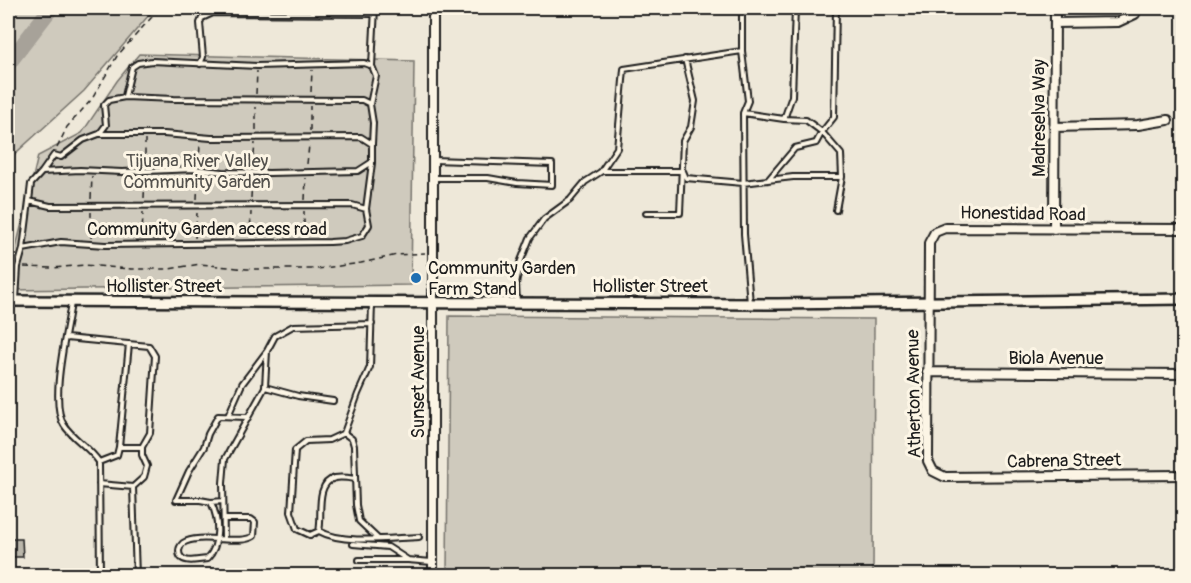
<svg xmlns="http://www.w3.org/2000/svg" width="1191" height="583" viewBox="0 0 1191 583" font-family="Pangolin,sans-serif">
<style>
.green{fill:#cfcabd;stroke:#76736c;stroke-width:1.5}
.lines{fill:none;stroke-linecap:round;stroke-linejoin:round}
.river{stroke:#a7a299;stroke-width:16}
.building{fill:#bab6aa;stroke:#1c1c1c;stroke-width:1.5}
.service-casing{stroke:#1c1c1c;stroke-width:8}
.minor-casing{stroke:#1c1c1c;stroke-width:12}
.tertiary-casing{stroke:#1c1c1c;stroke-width:14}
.path{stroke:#1c1c1c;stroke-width:1.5;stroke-dasharray:6 4.5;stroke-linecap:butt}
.service{stroke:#fcf5e5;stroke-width:4}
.minor{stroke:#fcf5e5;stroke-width:8}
.tertiary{stroke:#fcf5e5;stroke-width:9}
.poi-dot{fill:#1f6fb2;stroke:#fcf5e5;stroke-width:2}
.labels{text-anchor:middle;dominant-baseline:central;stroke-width:6;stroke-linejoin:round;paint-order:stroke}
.street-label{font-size:18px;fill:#1c1c1c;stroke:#fcf5e5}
.park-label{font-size:18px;fill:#52504c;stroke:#fcf5e5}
.poi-label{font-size:18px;fill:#1c1c1c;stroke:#fcf5e5;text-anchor:start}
</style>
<rect width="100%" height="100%" fill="#eee8d9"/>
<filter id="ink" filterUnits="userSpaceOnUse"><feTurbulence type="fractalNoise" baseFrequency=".0167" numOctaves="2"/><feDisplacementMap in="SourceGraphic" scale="12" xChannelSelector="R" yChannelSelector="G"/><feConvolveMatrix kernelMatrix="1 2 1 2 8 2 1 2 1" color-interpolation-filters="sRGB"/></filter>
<g filter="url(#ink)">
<path class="green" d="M8 8H155L84 91 8 160Z
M139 54 414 61 411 285 8 290V281L38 156 82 133 117 81Z
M449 316 874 319 873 575H447Z"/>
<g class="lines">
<path class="river" d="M8 64 51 8"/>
</g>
<path class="building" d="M8 539H22L23 557H8Z"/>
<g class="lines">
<defs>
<path id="service" d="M742 8V51L748 101 743 113 744 234 750 303
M200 64 203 57 200 23 202 18 213 13 374 14
M372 66 375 8
M125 96 132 67 138 63 152 61 257 66 364 63 372 66 376 76 370 104
M743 113 784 119 806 120 822 132 841 154 842 177 836 210
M784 119 792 96 795 8
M100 133 106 125 104 105 109 100 125 97 174 99 362 100 370 104 373 123 372 144
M602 170 617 148 624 69 742 51
M433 178H488L517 183 552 185V164L433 160
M768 180 795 148 816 143 822 132 834 117 836 8
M366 209 372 163
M646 213H680L683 141 691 127 695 101 685 59
M23 249 61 242 105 245 330 242 345 241 362 236 369 225 366 209 352 205 50 206 29 201 31 184 42 172 80 170 122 172 195 169 223 172 269 173 358 171 372 162V144L361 137 211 138 164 134H99L83 140 61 157 54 155 42 172
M16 300 18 267 23 249 29 201
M517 302 516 284 520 263 530 238 544 219 570 200 585 182 602 171H683L686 178 743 183 793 177H842
M71 303C67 331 49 402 64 425 73 439 89 447 99 462L100 576
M66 338 149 346 155 356 150 433 142 447V455L147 466 144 477 133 487
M265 387 298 396 333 401
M228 416 242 384 267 351
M344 433 352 439 354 446 356 505 359 521 377 538
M119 447 129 344
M99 462 117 455 119 447H142
M355 479C349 478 341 477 335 478 314 483 323 517 319 531L310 535 297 529 291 512 295 450 306 441 329 440 344 433 358 394 370 367 372 303
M99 484 133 487 136 576
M211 502 223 501
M224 519H251L255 522 254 536C240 546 200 532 183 543 181 545 179 548 179 551 179 565 198 560 207 559 221 545 219 519 211 502L200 500H176L189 471 204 447 208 434 218 416 247 417
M319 531C344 545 390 538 419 537
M224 539 223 483 225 459 265 387 267 351 275 336 293 326 372 324
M353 544 388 547 408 560 432 562
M359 560H407
M66 576 72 572 100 574"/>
<path id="minor" d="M433 8V576
M1055 23 1118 22 1135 14
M1054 127 1138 125 1168 120
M1054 229 1055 8
M1184 229 945 228 935 232 929 243 928 461 933 471 945 477 1184 475
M927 372 1184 374"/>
<path id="tertiary" d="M8 301 777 304 1184 299"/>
</defs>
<use href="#service" class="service-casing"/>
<use href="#minor" class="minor-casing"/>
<use href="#tertiary" class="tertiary-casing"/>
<path class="path" d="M311 92 312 70
M256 94 257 71
M256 130V107
M310 131V106
M57 148 67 127 92 99 117 56 160 8
M199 163 200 144
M307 164 309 145
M145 166V140
M253 166 255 143
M144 198 145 176
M251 198 252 179
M91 199 92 176
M197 199 198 177
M305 200 306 178
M304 236V211
M142 237 143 212
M250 237 251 212
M91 238V212
M195 238 197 213
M24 267 52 268 85 265 131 269H169L200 264 247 269H317L361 263 397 255 425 253"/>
<use href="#service" class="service"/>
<use href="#minor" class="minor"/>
<use href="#tertiary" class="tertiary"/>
</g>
</g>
<circle class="poi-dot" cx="416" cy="278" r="6"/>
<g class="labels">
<g class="street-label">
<text transform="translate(1039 118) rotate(-90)">Madreselva Way</text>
<text transform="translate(1023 214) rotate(1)">Honestidad Road</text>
<text x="207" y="229">Community Garden access road</text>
<text x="164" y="286">Hollister Street</text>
<text x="650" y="286">Hollister Street</text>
<text x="1056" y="358">Biola Avenue</text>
<text transform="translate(418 382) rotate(-90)">Sunset Avenue</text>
<text transform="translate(914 394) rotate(-91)">Atherton Avenue</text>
<text transform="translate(1064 461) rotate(-1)">Cabrena Street</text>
</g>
<g class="park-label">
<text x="197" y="161">Tijuana River Valley<tspan x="197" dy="21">Community Garden</tspan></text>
</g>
<g class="poi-label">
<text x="428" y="268">Community Garden<tspan x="428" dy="21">Farm Stand</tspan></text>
</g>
</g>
<rect width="1191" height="583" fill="none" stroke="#fcf5e5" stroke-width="30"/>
<rect x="15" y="15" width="1161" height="553" fill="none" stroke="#1c1c1c" stroke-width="2" filter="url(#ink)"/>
</svg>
